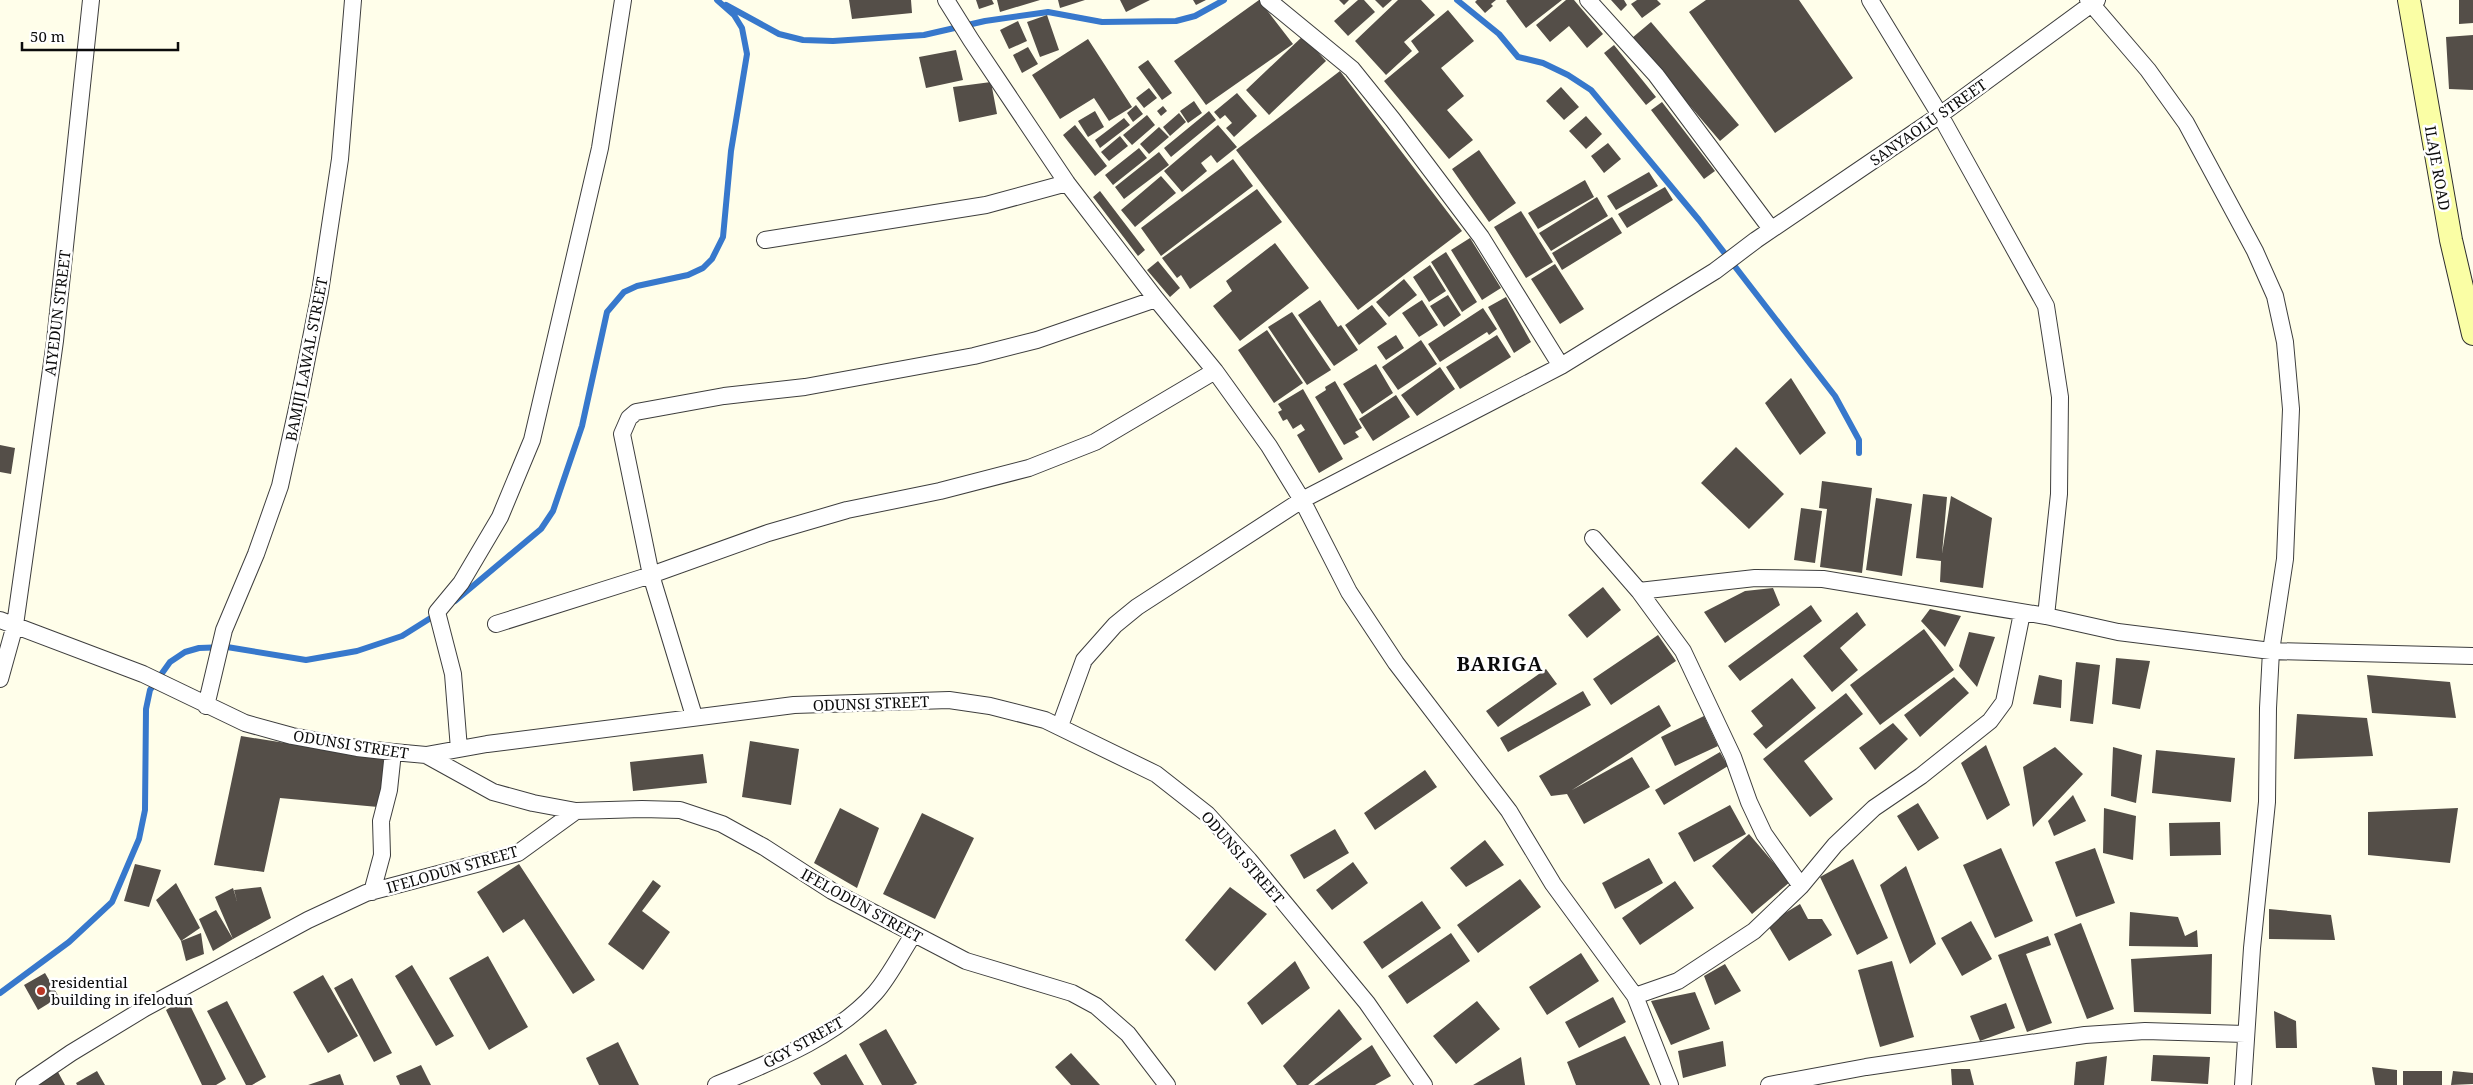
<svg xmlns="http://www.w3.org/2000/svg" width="2473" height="1085" viewBox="0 0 2473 1085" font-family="'Noto Serif',serif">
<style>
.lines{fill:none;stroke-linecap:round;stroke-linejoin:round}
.stream{stroke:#3778cc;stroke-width:6}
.building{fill:#544e48}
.street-casing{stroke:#3e3e3e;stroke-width:18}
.secondary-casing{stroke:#2d2d2d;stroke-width:24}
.street{stroke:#fff;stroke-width:16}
.secondary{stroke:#fafea5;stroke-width:22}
.poi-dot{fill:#b93625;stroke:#fff;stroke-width:2}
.labels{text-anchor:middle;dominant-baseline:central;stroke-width:5;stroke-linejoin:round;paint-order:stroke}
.street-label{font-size:15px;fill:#0b0b0b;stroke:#fff}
.poi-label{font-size:15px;fill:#0b0b0b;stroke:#fff;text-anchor:start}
.district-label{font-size:20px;font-weight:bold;letter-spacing:1px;fill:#0b0b0b;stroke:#fff}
</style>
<rect width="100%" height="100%" fill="#fffeea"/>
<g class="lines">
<path class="stream" d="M1457 0 1499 34 1518 57 1543 63 1568 75 1591 90 1699 220 1835 396 1859 440V453
M726 5 779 34 803 40 833 41 924 35 985 21 1048 12 1102 22 1176 21 1195 16 1224 0
M455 601 541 529 553 511 582 426 607 312 624 292 637 286 688 275 703 268 712 259 723 237 731 151 747 54 742 28 734 15 717 0
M0 993 69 942 112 902 139 839 145 810 146 709 150 690 170 662 185 652 199 648 227 647 306 660 357 651 402 636 437 614"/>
</g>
<path class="building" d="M849 0H911L912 13 852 19Z
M976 0H992L994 4 979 9Z
M997 0H1040L1000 12Z
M1058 0H1085L1060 8Z
M1120 0H1150L1126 12Z
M1193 0H1206L1196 5Z
M1259 0 1293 44 1206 105 1174 61Z
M1339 0H1349L1344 5Z
M1358 0H1364L1375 12 1348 36 1334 21Z
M1375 0H1392L1383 8Z
M1398 0H1421L1435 15 1404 42 1412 51 1386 75 1355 41Z
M1477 0H1496L1491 4 1493 6 1485 13 1475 2Z
M1507 0H1562L1526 28 1506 1Z
M1566 0H1574L1603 34 1587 48 1569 26 1550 42 1536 25Z
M1611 0H1624L1627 5 1621 11Z
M1637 0H1657L1661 4 1642 18 1631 4Z
M1706 0H1799L1853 78 1775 133 1689 12Z
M2459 0H2473V23L2459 24Z
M1448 10 1474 41 1441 68 1464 96 1447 110 1473 140 1449 159 1384 81 1419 52 1411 41Z
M1047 15 1059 50 1040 57 1027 22Z
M1018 21 1027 41 1009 49 1000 30Z
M1651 22 1739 125 1720 141 1632 38Z
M2473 35V90L2449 89 2446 37Z
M1303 36 1326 61 1269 115 1246 90Z
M1088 39 1132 107 1109 121 1094 98 1060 119 1032 75Z
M1614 45 1656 97 1646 105 1604 53Z
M1028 47 1038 64 1022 73 1013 55Z
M956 50 963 80 926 88 919 57Z
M1148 60 1172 93 1162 100 1138 67Z
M1340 71 1462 231 1358 310 1236 150Z
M991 82 997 114 959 122 953 87Z
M1561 87 1579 107 1564 120 1546 101Z
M1149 88 1157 98 1144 108 1136 98Z
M1237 93 1257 116 1234 137 1226 128 1232 123 1225 115 1220 119 1214 112Z
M1194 101 1202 113 1188 123 1180 111Z
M1662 102 1715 171 1704 179 1651 110Z
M1136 105 1143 114 1133 122 1127 113Z
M1163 106 1167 111 1161 116 1157 111Z
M1095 111 1104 127 1088 137 1078 121Z
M1209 111 1216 120 1171 157 1164 148Z
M1179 113 1186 122 1170 136 1163 127Z
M1147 115 1155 125 1132 145 1123 135Z
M1586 116 1602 134 1586 149 1569 131Z
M1124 118 1130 125 1100 148 1095 140Z
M1075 125 1107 166 1095 176 1063 135Z
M1218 125 1237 147 1217 163 1211 155 1201 163 1207 171 1182 192 1164 171Z
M1159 127 1169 137 1149 154 1140 144Z
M1120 136 1128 146 1109 161 1101 152Z
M1608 143 1621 159 1604 173 1591 156Z
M1139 148 1147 158 1113 185 1105 175Z
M1479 150 1516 203 1489 222 1452 169Z
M1159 152 1169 165 1124 199 1115 187Z
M1233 159 1253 186 1161 256 1141 228Z
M1649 172 1658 186 1616 210 1607 196Z
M1161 176 1176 193 1135 227 1121 210Z
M1585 180 1594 197 1538 229 1528 213Z
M1665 187 1673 200 1627 228 1618 214Z
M1257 189 1282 222 1190 289 1181 275 1177 278 1162 258Z
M1100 191 1145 250 1138 256 1093 197Z
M1597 197 1608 216 1551 251 1539 233Z
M1521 211 1553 262 1526 278 1494 227Z
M1612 217 1622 233 1562 270 1552 253Z
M1470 238 1501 288 1482 300 1451 250Z
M1275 243 1309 288 1240 341 1213 306 1232 291 1226 281Z
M1446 252 1477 302 1462 312 1431 262Z
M1158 261 1180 288 1170 297 1147 270Z
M1555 264 1584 309 1560 324 1531 279Z
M1430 265 1446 291 1429 302 1413 277Z
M1404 279 1417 295 1389 317 1376 302Z
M1448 295 1461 315 1444 327 1430 306Z
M1506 297 1531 342 1514 353 1488 307Z
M1320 300 1338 327 1341 325 1358 350 1334 366 1298 315Z
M1422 300 1438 325 1419 337 1402 313Z
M1372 305 1387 324 1359 345 1345 325Z
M1483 308 1497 329 1489 335 1487 332 1440 362 1428 344Z
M1292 312 1331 370 1307 385 1268 327Z
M1267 330 1303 383 1274 403 1238 350Z
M1396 335 1404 348 1386 360 1377 347Z
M1497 335 1511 357 1460 389 1446 367Z
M1421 340 1437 364 1398 390 1382 367Z
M1376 364 1393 393 1362 414 1343 384Z
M1440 367 1455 389 1417 416 1401 395Z
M1791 378 1826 433 1800 455 1765 403Z
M1335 381 1362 428 1355 432 1359 437 1344 445 1315 397 1326 390 1325 387Z
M1303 389 1343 459 1319 473 1297 435 1305 430 1301 424 1293 429 1287 419 1283 421 1278 412 1282 410 1278 404Z
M1396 395 1410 417 1373 441 1359 419Z
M0 445 15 448 11 474 0 472Z
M1736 447 1784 494 1749 529 1701 483Z
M1822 481 1872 488 1862 573 1820 567 1827 509 1819 508Z
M1923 494 1947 497 1942 554 1951 496 1992 518 1983 588 1940 582 1941 561 1916 558Z
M1876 498 1912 504 1902 576 1866 570Z
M1801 508 1822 511 1815 563 1794 560Z
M1603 587 1621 610 1587 638 1568 615Z
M1773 588 1780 605 1725 643 1704 612 1745 591Z
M1811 605 1822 621 1740 681 1728 666Z
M1930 609 1961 616 1945 647 1921 621Z
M1857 612 1866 625 1840 648 1858 670 1832 692 1803 656Z
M1924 629 1954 670 1880 725 1850 685Z
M1969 632 1995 637 1977 687 1959 666Z
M1658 635 1676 661 1611 705 1593 679Z
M2116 658 2150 661 2140 709 2112 704Z
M2076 662 2100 665 2093 724 2070 721Z
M1546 669 1557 684 1498 727 1486 711Z
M2039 675 2062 680 2061 708 2033 704Z
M2367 675 2450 682 2456 718 2372 713Z
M1954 677 1969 693 1920 737 1904 715Z
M1792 678 1816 708 1766 749 1753 734 1763 726 1751 711Z
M1583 691 1591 705 1508 752 1500 738Z
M1846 693 1863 714 1804 761 1833 799 1810 817 1763 759Z
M1659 705 1671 726 1572 790 1632 757 1650 787 1584 824 1567 794 1551 796 1539 776Z
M2297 714 2367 718 2373 756 2294 759Z
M1704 716 1718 746 1675 766 1661 737Z
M1893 723 1908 739 1875 770 1859 748Z
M241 736 386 759 378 807 280 798 264 872 214 865Z
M750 741 799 749 791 805 742 797Z
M1986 745 2010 805 1987 820 1961 763Z
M2055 747 2083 774 2033 827 2023 767Z
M2113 747 2142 755 2136 803 2111 796Z
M2156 750 2235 758 2231 802 2152 793Z
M1720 752 1728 766 1664 805 1655 790Z
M703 754 707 783 633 791 630 762Z
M1425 770 1437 787 1375 830 1364 813Z
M2073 795 2086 821 2054 836 2048 821Z
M1918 803 1939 838 1918 851 1897 816Z
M1730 805 1746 834 1694 862 1678 833Z
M840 808 879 828 857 888 814 863Z
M2104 808 2136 816 2133 860 2103 853Z
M2458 808 2450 863 2368 855V812Z
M922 813 974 838 935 919 883 894Z
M2220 822 2221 855 2170 856 2169 823Z
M1335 829 1349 853 1304 879 1290 855Z
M1749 834 1790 882 1752 914 1712 866Z
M1485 840 1504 865 1466 887 1450 868Z
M2001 848 2033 921 1995 938 1963 865Z
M2095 848 2115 903 2076 917 2055 862Z
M1649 858 1663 883 1615 909 1602 883Z
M1853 859 1888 938 1857 955 1820 877Z
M1353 862 1368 883 1332 910 1316 890Z
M135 864 161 870 149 907 124 901Z
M519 864 595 980 573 994 524 919 503 933 477 892Z
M1906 866 1936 944 1910 964 1880 885Z
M1520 879 1541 907 1478 953 1457 925Z
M653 880 661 886 642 911 670 932 643 970 608 944Z
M1675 881 1694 908 1640 945 1622 918Z
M176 883 200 928 181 941 156 900Z
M261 887 271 918 233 939 215 897 233 888 237 901 234 890Z
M1230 887 1267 914 1215 971 1185 940Z
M1422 901 1441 928 1382 969 1363 942Z
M1800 904 1808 919H1822L1832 935 1789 961 1767 924Z
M2269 909 2331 915 2335 940 2269 939Z
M216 910 233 939 213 951 199 919Z
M2130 912 2178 917 2185 936 2197 930 2198 947 2129 946Z
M1971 921 1992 959 1962 976 1941 938Z
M2081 923 2114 1009 2087 1019 2054 934Z
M201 933 204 954 186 961 181 941Z
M1451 933 1470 961 1407 1004 1388 976Z
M2048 936 2051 945 2026 954 2052 1023 2027 1032 1998 955Z
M1581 953 1599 981 1547 1015 1529 987Z
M2212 954 2211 1014 2134 1012 2131 959Z
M488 956 528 1027 489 1050 449 978Z
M1295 961 1310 988 1262 1025 1247 1003Z
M1892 961 1914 1037 1880 1047 1858 970Z
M1725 964 1741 991 1715 1005 1704 976Z
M412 965 454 1036 436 1046 395 976Z
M45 973 59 997 38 1010 24 985Z
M323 975 358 1036 328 1053 293 992Z
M352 978 392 1053 374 1062 334 988Z
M1695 992 1710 1029 1671 1045 1651 1001Z
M186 997 226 1079 216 1085H202L166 1010Z
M1613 997 1626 1022 1579 1048 1565 1022Z
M227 1001 266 1077 252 1085H246L207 1011Z
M1477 1001 1500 1029 1456 1064 1433 1036Z
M2006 1003 2015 1028 1980 1041 1970 1016Z
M1339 1009 1362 1039 1308 1085H1297L1283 1066Z
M2274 1011 2296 1021 2297 1048H2276Z
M886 1029 917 1083 913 1085H882L859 1044Z
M1625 1036 1650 1085H1576L1567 1062Z
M1723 1041 1726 1066 1683 1078 1678 1051Z
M618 1042 639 1085H599L586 1058Z
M1372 1045 1391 1076 1375 1085H1314Z
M1071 1053 1100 1085H1071L1055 1067Z
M846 1054 864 1085H821L813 1073Z
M2153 1055 2210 1057 2208 1084 2151 1081Z
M2107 1056 2104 1085H2074L2076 1062Z
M1521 1057 1525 1085H1473Z
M421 1065 431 1085H400L396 1076Z
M2372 1067 2397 1070V1085H2375Z
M1951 1069H1970L1974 1085H1952Z
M97 1071 105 1085H77L76 1083Z
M2403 1071H2442V1085H2403Z
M2453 1071 2473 1073V1084L2451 1085Z
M58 1072 65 1085H35Z
M340 1074 344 1085H308Z"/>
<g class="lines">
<defs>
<path id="street" d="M946 0 971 40 1067 183 1156 299 1215 371 1269 446 1302 500 1349 592 1396 663 1509 811 1553 884 1635 996 1670 1085
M1268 0 1352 69 1393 120 1481 237 1561 366
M1588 0 1656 75 1771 229
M1870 0 1940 115 2046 306 2060 397 2059 494 2046 616
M2088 0 2148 70 2186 123 2255 251 2275 296 2285 342 2291 409 2285 559 2271 651 2268 708 2267 802 2252 948 2243 1085
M765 240 986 205 1067 183
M1593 538 1639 591 1683 651 1733 757 1749 802 1764 834 1801 886
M1639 591 1755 578 1823 579 2046 616 2118 632 2271 651 2473 656
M0 620 143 674 245 723 292 736 357 748 393 752 426 755 487 744 794 705 949 700 990 706 1045 720 1156 774 1207 814 1249 860 1367 1003 1424 1085
M496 624 651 575 768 533 847 510 940 491 1029 468 1095 442 1215 371
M0 679 15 625 55 341 91 0
M206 706 224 630 256 554 280 486 298 404 320 292 340 159 353 0
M694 716 651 575 622 434 629 418 636 412 724 396 805 387 974 356 1037 340 1156 299
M1060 726 1084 660 1115 625 1137 607 1302 500 1561 366 1715 271 1756 240 1940 115 2097 0
M459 749 453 674 437 612 461 583 500 517 532 440 600 148 623 0
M426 755 493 792 533 803 576 811
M372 892 382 855 381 821 389 790 393 752
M1635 996 1678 981 1754 931 1801 886 1835 845 1874 808 1921 776 1990 721 2004 702 2022 613
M24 1085 71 1053 145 1008 308 920 366 893 518 853 576 811 642 809 680 810 722 824 764 847 832 891 966 961 1072 993 1096 1006 1128 1034 1167 1085
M716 1085C771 1062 835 1038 875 993 890 976 901 953 913 935
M1769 1085 1866 1067 2085 1035 2145 1031 2245 1034"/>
<path id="secondary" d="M2409 0 2451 240 2473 334"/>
</defs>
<use href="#street" class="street-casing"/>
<use href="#secondary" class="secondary-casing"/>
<use href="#street" class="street"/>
<use href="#secondary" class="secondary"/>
</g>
<circle class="poi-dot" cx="41" cy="991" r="5"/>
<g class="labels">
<g class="street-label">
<text transform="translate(1928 122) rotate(-35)">SANYAOLU STREET</text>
<text transform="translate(2438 168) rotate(80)">ILAJE ROAD</text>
<text transform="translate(57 313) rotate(-83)">AIYEDUN STREET</text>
<text transform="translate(306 359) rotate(-79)">BAMIJI LAWAL STREET</text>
<text transform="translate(871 703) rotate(-2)">ODUNSI STREET</text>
<text transform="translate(351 744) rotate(9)">ODUNSI STREET</text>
<text transform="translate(1243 857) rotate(49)">ODUNSI STREET</text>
<text transform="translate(452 869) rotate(-16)">IFELODUN STREET</text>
<text transform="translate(862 905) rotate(29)">IFELODUN STREET</text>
<text transform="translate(803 1042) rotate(-29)">GGY STREET</text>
</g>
<g class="poi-label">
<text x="51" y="982">residential<tspan x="51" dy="17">building in ifelodun</tspan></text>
</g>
<g class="district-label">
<text x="1500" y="663">BARIGA</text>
</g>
</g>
<path d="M22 42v8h156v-8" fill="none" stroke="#0b0b0b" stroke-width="2.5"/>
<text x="30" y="42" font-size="15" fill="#0b0b0b" stroke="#ffffff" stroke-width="4" paint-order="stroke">50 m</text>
</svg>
